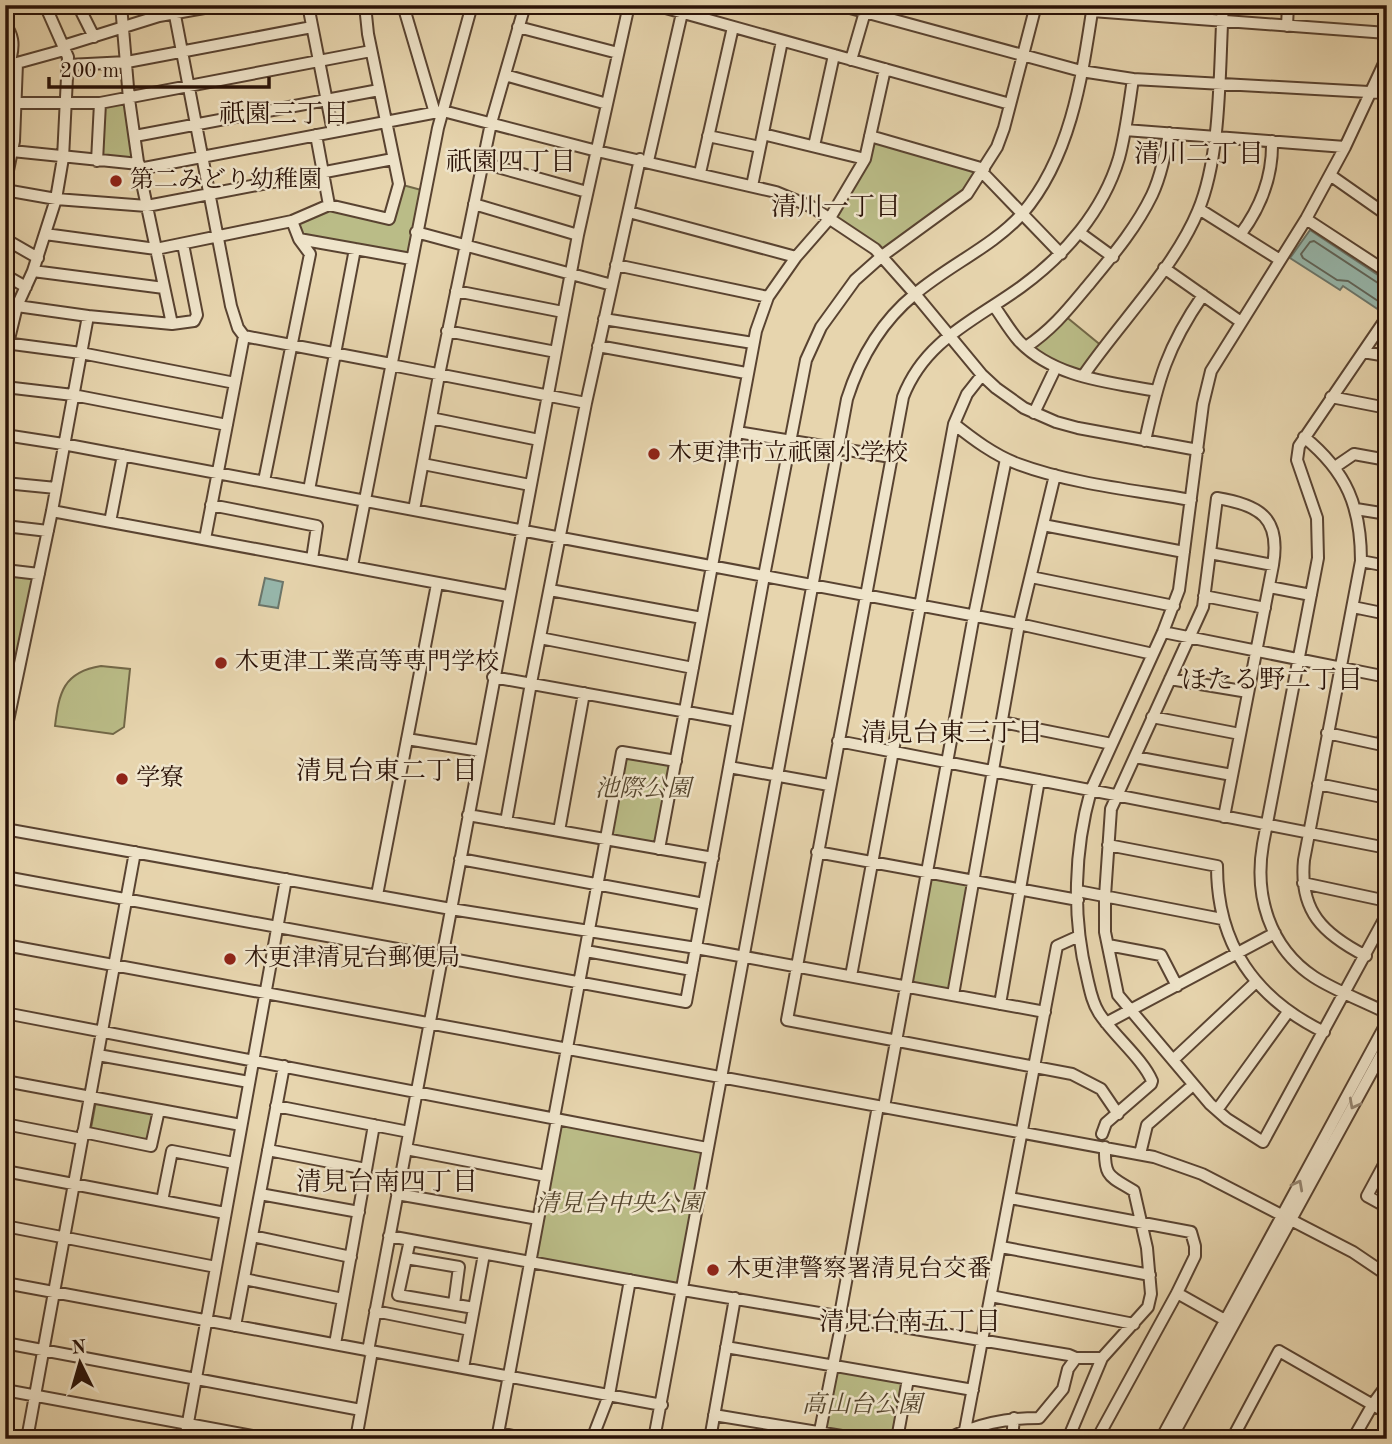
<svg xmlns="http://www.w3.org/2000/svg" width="1392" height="1444" viewBox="0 0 1392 1444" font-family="'Old Standard TT','Noto Serif JP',serif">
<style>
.green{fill:#babc87;stroke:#726747;stroke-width:2}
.water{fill:#97b8ad;stroke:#6b766b;stroke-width:2}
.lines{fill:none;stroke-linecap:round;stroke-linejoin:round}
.shore{stroke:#60655a;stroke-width:2}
.minor-casing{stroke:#594331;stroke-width:14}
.minor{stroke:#efe4ca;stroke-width:10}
.oneway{stroke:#968672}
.poi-dot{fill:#8f2418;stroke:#efe4ca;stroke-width:2.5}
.labels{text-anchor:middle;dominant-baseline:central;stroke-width:5;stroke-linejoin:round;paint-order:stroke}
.poi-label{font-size:24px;fill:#2a1207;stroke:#efe4ca;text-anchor:start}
.park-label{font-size:24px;font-style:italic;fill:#55452d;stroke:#efe4ca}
.neighbourhood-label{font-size:26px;fill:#2a1207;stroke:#efe4ca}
</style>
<rect width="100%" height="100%" fill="#e7d5ae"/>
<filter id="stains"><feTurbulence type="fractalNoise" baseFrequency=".00286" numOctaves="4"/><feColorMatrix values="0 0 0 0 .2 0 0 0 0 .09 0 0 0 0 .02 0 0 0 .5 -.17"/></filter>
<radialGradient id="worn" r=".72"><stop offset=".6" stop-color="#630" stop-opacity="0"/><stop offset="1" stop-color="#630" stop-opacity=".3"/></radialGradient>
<path class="green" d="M129 99 139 164 98 161 100 103Z
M870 136 982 172 967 194 882 256 830 218Z
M399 184 425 191 411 259 299 239 292 222 329 205 388 219Z
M1064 315 1103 347 1083 376 1026 347Z
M5 573 35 576 5 717Z
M101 666 130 669 124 727 113 734 55 726C59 693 63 672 101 666Z
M622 752 676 761 659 849 607 840Z
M927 872 973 880 953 995 906 986Z
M96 1101 154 1113 148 1141 93 1131 91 1128Z
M559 1123 703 1150 681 1287 533 1260Z
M838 1370 900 1380 904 1384 893 1439H869L826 1431 823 1427 834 1372Z"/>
<path class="water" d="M1310 230 1387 281V310L1385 314 1343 286 1340 290 1290 258Z
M265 578 283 582 278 608 259 605Z"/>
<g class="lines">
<path class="shore" d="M1387 286 1381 285 1314 241 1310 242 1301 254 1303 258 1337 280 1348 281 1387 307"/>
<defs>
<path id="minor" d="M78 5 94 37
M121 5 129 99 139 169 172 324
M173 5 231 306 238 328 244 336 391 364
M308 5 333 132
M403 5 435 113
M655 5 1010 104
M839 5 1081 71 1133 79 1387 93
M1092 11 1387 33
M5 24C13 35 14 44 11 57L5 62
M1287 26 1288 5
M518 27 618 53
M63 46 159 16 221 5
M851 60 867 5
M68 65 127 62 312 27
M505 75 607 104
M15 103H100L371 51
M1125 130 1345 147
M763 134 865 159
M316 135 329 205
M135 136 379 90
M708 136 760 147
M870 136 984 169
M814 146 834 55
M12 151 139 164
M97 161 100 103
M648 161 682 13
M483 163 587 192
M139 169 443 111 597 151 776 192 812 207 875 249 915 294 982 375 996 388 1024 408 1056 422 1078 428 1198 450
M982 172 1061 254
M700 173 733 27
M1330 175 1387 215
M5 185 14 141 17 63 64 50
M752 186 782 41
M5 190 56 199 147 206 393 159
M474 204 578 235
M1199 209 1280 260
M629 212 796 257
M1306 219 1387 272
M416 232 612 285
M1080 233 1113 257
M45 234 156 249 292 221 329 205 389 219 399 184 368 34 365 5
M1240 235C1261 207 1273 177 1272 141
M5 239 38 258
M299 239 411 259
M616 265 768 297
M1164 268 1241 322
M33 271 164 288
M5 275 26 287
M456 291 563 312
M5 299 17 306 88 316 172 324 194 321 197 315 183 244
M994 306C1002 317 1010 331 1019 341 1054 378 1109 382 1156 391
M1387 317 1299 446 1297 460 1317 518 1318 558 1263 844C1254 895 1269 947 1314 977 1334 990 1365 1002 1387 1013
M604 319 753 343
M447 331 556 352
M5 343 81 353 235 383
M8 343 17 306 33 271 56 199 63 158 68 57 45 5
M598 346 746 373
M1026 347C1054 328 1069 308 1090 283 1113 255 1136 228 1152 195 1161 176 1165 154 1169 133
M1363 352 1387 356
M391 365 586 403
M1083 376C1119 323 1174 269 1198 211 1222 154 1219 67 1223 5
M5 387 73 395 227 425
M1331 397 1387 408
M1034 413 1056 367
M431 418 539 440
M954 424C973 439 994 455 1018 464 1072 484 1134 490 1191 500
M737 432 891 457
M5 435 63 444 1019 624 1153 654
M1304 437C1347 472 1361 507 1361 561L1304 860C1299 911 1323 934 1366 956
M1145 441C1158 380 1167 347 1203 295
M423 464 530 485
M1335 467 1354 454 1387 460
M264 481 310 254 299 239 292 221
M5 483 56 488
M309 490 355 249
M211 505 317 526 312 559
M1356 509 1387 514
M414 510 439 375 491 123 525 5
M52 511 508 596
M110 522 123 455
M1043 525 1184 552
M5 526 48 531
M205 539 244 336
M1210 553 1273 565
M1361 561 1387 566
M352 566 438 128 472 5
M5 570 39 574
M1031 577 1174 606
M1269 587 1311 595
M550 590 702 618
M1204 596 1265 608
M1353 607 1387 614
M1163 632 1387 677
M540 638 693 668
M493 677 737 721
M1170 679 1248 692
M1152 717 1240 734
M1002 722 1112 744
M1327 733 1387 746
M5 735 52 511 88 316
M407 739 480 751
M838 741 1387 848
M1382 745 1387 721
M1135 757 1232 775
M729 767 829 785
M1318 784 1387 798
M468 815 713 858
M1224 817 1273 565C1281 518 1260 505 1217 498L1203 607 1111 809 1105 896V932L1118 995 1210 1104 1227 1119 1263 1142 1387 914
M506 822 531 683 586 403 640 159
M5 829 451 909 696 948 1045 1012
M559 831 584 693
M1108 845 1217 866C1217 945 1255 998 1324 1032
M659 849 756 331 768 297 796 257 830 218 865 159 885 69
M817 852 1078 900
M460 859 704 904
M5 877 686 1002 764 576 806 360 821 327 855 280 882 256 967 194 997 147 1004 128 1036 5
M1303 883 1387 901
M1078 891 1222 919
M377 895 437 584
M5 945 1154 1157 1202 1174 1353 1252 1387 1275
M1108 945 1161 955 1177 986
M586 951 692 970
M851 976 954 424 967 394 982 375
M953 995 1019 624 1055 475
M1000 1004 1039 780
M5 1013 707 1148
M1106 1023 1275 933
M98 1055 249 1082
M1173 1060 1256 982
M5 1081 241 1125
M276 1106 409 1132
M884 1107 974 615 1006 459
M1217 1110 1288 1012
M1118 1114 1101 1089 1072 1074 787 1020 903 397C925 340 974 321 1021 287 1065 255 1103 211 1119 158 1126 132 1129 105 1133 79
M554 1118 622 752 676 761
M5 1124 82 1139
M83 1132 151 1146 159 1110
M1102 1134 1106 1123 1151 1084 1152 1081C1143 1059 1113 1035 1099 1013 1092 1002 1090 990 1087 977 1072 917 1074 850 1091 790L1163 632 1179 590 1203 404 1211 371 1306 219 1345 147 1387 57
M406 1149 546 1176
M268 1150 366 1169
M1140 1154 1147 1125 1193 1085
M1387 1159 1367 1196 1387 1207
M5 1171 225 1213
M260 1194 359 1212
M397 1194 538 1219
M1010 1198 1191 1232 1195 1246V1256L1177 1293 1097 1439
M162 1201 172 1151 234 1163
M5 1226 216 1267
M252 1236 351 1257
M389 1236 683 1290 1069 1355 1076 1358H1102
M410 1240 398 1295 474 1308
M1001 1247 1150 1275
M406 1258 459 1267 454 1304
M244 1279 343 1299
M5 1283 662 1405
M1177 1293 1225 1320
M991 1296 1134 1324
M375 1311 470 1330
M840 1315 878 1106
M235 1326 284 1066
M5 1343 361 1410
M335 1344 374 1125
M726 1347 973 1390
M368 1351 578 235 629 5
M463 1368 484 1254
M5 1390 269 1439
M714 1415 860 1439
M965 1430 1057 946 1079 936
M498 1433 528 1439
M5 1434 30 1439
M819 1436 843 1316
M27 1439 135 852
M185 1439 286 879
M356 1439 372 1351
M497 1439 557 1119
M592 1439 609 1395 630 1280
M654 1439 847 399C860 358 882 321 915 294 949 265 992 247 1022 214 1071 157 1082 77 1093 5
M710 1439 735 1298
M897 1439 908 1379
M947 1439C978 1424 1005 1418 1039 1418L1063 1389 1068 1369 1076 1358
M1012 1439 1014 1418
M1068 1439 1102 1358 1148 1307 1151 1294 1147 1248 1134 1191C1110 1176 1104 1178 1105 1147
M1161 1439 1387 1022
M1171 1439 1387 1044
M1232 1439 1279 1351 1387 1413
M1353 1439 1373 1404 1387 1385"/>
</defs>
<use href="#minor" class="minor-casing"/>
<use href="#minor" class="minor"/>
</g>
<defs><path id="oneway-chevron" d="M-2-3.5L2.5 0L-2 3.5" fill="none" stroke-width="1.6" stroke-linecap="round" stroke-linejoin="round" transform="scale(1.75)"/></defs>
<g class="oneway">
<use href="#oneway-chevron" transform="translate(1354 1104) rotate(118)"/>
<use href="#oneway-chevron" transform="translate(1298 1185) rotate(-62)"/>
</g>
<g class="poi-dot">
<circle cx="116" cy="181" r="7"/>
<circle cx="654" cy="454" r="7"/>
<circle cx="221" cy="663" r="7"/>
<circle cx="122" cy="779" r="7"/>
<circle cx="230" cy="959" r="7"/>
<circle cx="713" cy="1270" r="7"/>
</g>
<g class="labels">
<g class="poi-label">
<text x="130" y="181">第二みどり幼稚園</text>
<text x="668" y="454">木更津市立祇園小学校</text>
<text x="235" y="663">木更津工業高等専門学校</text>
<text x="136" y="779">学寮</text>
<text x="244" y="959">木更津清見台郵便局</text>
<text x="727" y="1270">木更津警察署清見台交番</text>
</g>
<g class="park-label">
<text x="643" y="790">池際公園</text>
<text x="619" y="1205">清見台中央公園</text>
<text x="862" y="1406">高山台公園</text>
</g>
<g class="neighbourhood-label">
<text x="284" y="115">祇園三丁目</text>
<text x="1199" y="155">清川二丁目</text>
<text x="511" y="163">祇園四丁目</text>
<text x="836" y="208">清川一丁目</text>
<text x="1272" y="681">ほたる野二丁目</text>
<text x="952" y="734">清見台東三丁目</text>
<text x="387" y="772">清見台東二丁目</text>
<text x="387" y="1183">清見台南四丁目</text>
<text x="910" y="1323">清見台南五丁目</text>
</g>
</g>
<rect width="1392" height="1444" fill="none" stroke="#e7d5ae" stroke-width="28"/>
<rect x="7" y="7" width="1378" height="1430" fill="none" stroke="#2a1207" stroke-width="3.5"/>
<rect x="14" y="14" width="1364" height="1416" fill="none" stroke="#2a1207" stroke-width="2"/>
<g transform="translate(80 1363) rotate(355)" stroke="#efe4ca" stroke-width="5" paint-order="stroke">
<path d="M0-5L12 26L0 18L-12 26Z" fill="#2a1207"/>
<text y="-10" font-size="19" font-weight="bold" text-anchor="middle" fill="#2a1207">N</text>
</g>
<path d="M49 77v10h220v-10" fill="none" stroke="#2a1207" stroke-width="3.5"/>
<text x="60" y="77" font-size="21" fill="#2a1207" stroke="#efe4ca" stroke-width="5" paint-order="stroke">200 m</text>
<rect width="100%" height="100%" filter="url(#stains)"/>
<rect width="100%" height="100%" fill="url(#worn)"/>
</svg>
